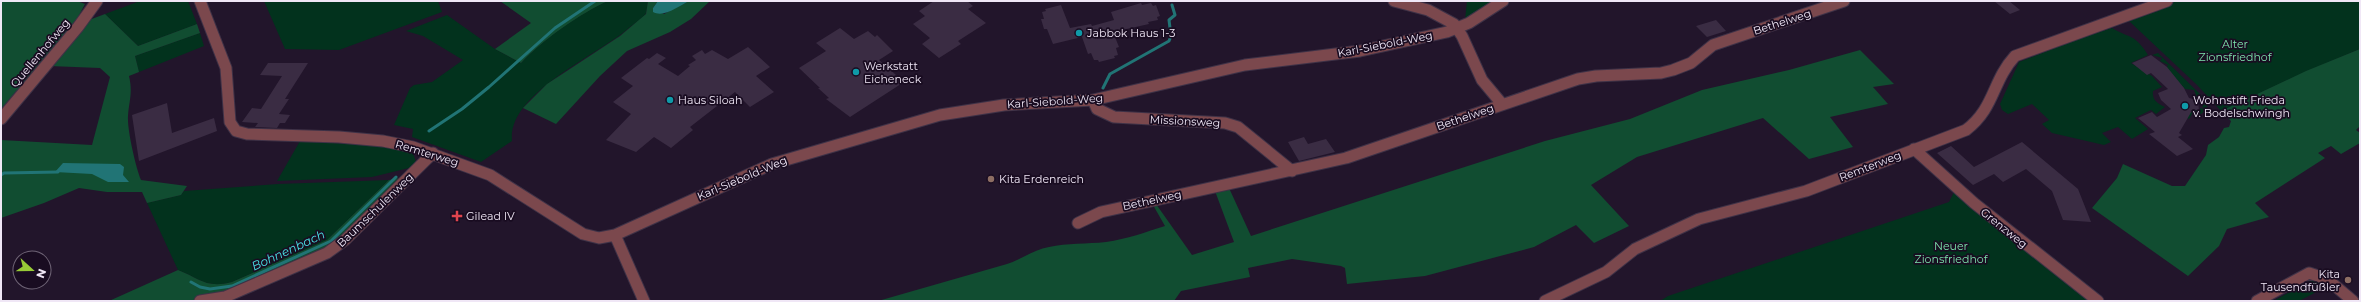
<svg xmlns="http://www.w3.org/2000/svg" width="2361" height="302" viewBox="0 0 2361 302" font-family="Montserrat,sans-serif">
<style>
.green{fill:#02321d}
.forest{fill:#114d31}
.water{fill:#217475}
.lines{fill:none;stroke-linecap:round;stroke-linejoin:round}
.stream{stroke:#217475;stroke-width:3}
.building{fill:#3a2c43}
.street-casing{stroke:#3f3247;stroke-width:13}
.street{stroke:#7b484d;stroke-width:11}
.culture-dot{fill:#0f9aa8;stroke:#190c21;stroke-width:1.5}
.education-dot{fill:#8d6e63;stroke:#190c21;stroke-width:1.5}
.health-dot{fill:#e0444e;stroke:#190c21;stroke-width:1.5}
.labels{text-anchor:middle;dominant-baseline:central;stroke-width:3.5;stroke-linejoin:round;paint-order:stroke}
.street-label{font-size:11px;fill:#f0e7f6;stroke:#190c21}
.poi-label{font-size:11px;fill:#f0e7f6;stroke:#190c21;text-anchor:start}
.park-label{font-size:11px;fill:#7de5ad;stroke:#190c21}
.water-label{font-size:12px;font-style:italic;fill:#49e3e5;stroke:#190c21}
</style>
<rect width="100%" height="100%" fill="#22152b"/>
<path class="green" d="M140 1H188L197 24 138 46 105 14Z
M264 1H438L442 12 339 50 285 49Z
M608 1H648C647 5 647 10 646 13 643 18 634 24 630 27 599 55 507 93 512 141L481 162 412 137 413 129 394 125 410 88 414 85 432 82 463 60 423 36 406 31 447 15 495 49 521 63C540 42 581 12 608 1Z
M1467 1H1494L1465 20Z
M2176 1H2360V49L2307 71 2221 111 2197 85 2129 21 2158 11Z
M2112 28C2131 39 2135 34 2148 55L2131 63 2152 76 2162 87 2153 91C2152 100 2157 103 2165 107L2156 114 2151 110 2135 118 2148 129 2132 139 2118 127 2102 133 2111 142 2104 145 2052 133 2042 124 2049 120 2032 104 2008 114 2002 110 2000 104 2019 62 2081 38Z
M200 33 204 46 139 72 135 56Z
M2158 53 2201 95 2208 105 2206 110 2201 114 2193 112 2189 119 2185 117 2189 109 2200 111V108L2203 109 2202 104 2199 103 2194 90 2185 89 2166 68 2168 65 2160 61 2162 58 2152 55Z
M300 141 384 146 413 153 416 162 413 167 372 177 277 181Z
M389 180 327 240 232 282C206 289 199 278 178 270L147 203 181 195 184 191 278 184Z
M1954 192 2091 301H1660L1668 296 1949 202Z
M2312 280 2323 283 2345 301 2326 287 2299 301 2275 300Z"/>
<path class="forest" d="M1 1H77L85 4 77 19 1 109Z
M500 1H608C582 12 540 42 521 63L495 49 531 23Z
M648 1H658L653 8 664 14 689 1H710L691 19 670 32 627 51 600 76 556 124 523 108 547 84 620 36 646 14Z
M105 14 138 46 197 24 200 33 135 56 139 72 129 76C133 93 129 101 128 116 127 130 136 168 141 180L187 186 181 195 147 203 142 192H107L79 188 44 203 1 218V140L92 145 110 77 100 68 49 66 89 20Z
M2360 49V126L2356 130 2360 133V143L2341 154 2331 146 2318 153 2325 158 2255 203 2269 217 2227 229 2219 246 2188 276 2092 208 2117 178 2123 164 2172 186H2185L2206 155 2208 145 2219 137 2224 128 2229 127 2231 121 2221 111 2306 71Z
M1860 50 1894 84 1873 87 1888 104 1830 117 1853 147 1809 159 1763 118 1637 157 1591 185 1629 226 1594 243 1576 225 1534 247 1425 276 1347 284 1345 268 1341 266 1292 259 1248 268 1250 277 1181 291 1174 301H878L1007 264C1022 259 1033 250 1049 247 1067 243 1087 244 1106 242 1127 239 1146 232 1165 226L1153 205 1156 204 1192 255 1234 242 1215 191 1229 188 1251 236 1545 141 1630 119 1702 90 1789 70Z
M404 177 342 240 324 251 216 297 186 301H109L178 270C199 278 206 289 232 282L327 240 389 180Z"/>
<path class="water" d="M658 1H689C679 6 664 18 653 12V8Z
M63 163 120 164 124 167 123 175 129 182H108L92 174 55 172Z"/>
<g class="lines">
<path class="stream" d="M1103 88 1110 74 1169 41 1171 36 1169 20 1175 15 1172 5
M429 131 462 109 489 87 555 28 595 1
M1 175 4 173 58 172
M191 282 200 287 210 289 232 286 331 241 396 177"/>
</g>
<path class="building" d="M934 1H967L973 6 968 9 986 23 958 41 961 44 939 58 922 44 930 38 913 24 925 16 919 11Z
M1994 1H2009L2020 10 2010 14Z
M1141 3 1142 5 1151 3 1153 6 1156 5 1160 16 1157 17 1158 20 1148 22 1149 24 1113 32 1119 47 1116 48 1118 55 1114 56 1115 58 1099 62 1098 60H1094L1091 53 1088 54 1082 37 1053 44 1047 29H1044L1041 19H1044L1042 12 1046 11 1045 9 1061 5 1070 28 1091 24 1092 26 1114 20 1111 12Z
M1716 20 1726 31 1707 37 1696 26Z
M840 28 854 39 868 31 875 37 877 35 893 51 879 60 904 82 850 117 826 99 829 98 818 88H820L799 68 826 51 816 43Z
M748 47 770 67 756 76 774 92 750 107 735 92 690 127 693 130 671 148 654 137 636 152 606 140 631 114 613 102 633 86 621 78 647 58 649 59 657 53 666 58 658 64 678 76 690 66 688 65 696 60 692 56 702 50 705 54 712 50 728 59Z
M2151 55 2167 67 2184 88 2189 98 2198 100 2199 111 2193 109 2179 133 2182 135 2178 137 2193 149 2177 156 2149 134 2155 132 2138 118 2152 112 2157 117 2171 109 2161 100 2158 93 2168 89 2151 73 2147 75 2132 63Z
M268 63H308L285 99H289L279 114 290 115 285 123H280L277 128 255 127 258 123 242 122 252 108 261 109 282 76 260 75Z
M167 103 172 133 214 118 217 131 139 161 132 115Z
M1304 137 1308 144 1326 139 1335 152 1299 161 1288 142Z
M2022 142 2078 189 2091 222 2063 220 2052 191 2026 169 2003 182 1994 174 1973 185 1937 153 1951 146 1974 167Z"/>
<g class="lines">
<defs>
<path id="street" d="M200 1 226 68 230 122 236 131 247 134 339 137 383 141 413 147 490 175 583 234 599 238 615 235 772 164 940 115 1004 105 1093 100 1245 65 1360 51 1447 32 1469 23 1503 1
M1394 1 1428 10 1454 24 1462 36 1482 80 1502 104
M1093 100 1097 109 1114 117 1225 123 1238 127 1292 171
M1 119 78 27 97 1
M1914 149 1974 203 2098 301
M1078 223 1101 212 1346 158 1578 79 1596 76 1661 73 1673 70 1691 63 1713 45 1844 1
M615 235 644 301
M200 301 225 297 327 253 345 240 433 153
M1545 301 1606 272 1635 249 1699 219 1806 191 1966 130C1995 108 1992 81 2015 56L2167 1
M2257 301 2309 273 2327 279 2353 301"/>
</defs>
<use href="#street" class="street-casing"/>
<use href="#street" class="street"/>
</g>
<g class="culture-dot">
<circle cx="1079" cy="33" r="4"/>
<circle cx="856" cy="72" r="4"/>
<circle cx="670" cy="100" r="4"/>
<circle cx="2185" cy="106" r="4"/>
</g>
<g class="education-dot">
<circle cx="991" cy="179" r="4"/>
<circle cx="2348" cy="280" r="4"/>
</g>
<path class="health-dot" d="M455 210h4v4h4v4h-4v4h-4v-4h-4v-4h4z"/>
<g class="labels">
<g class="street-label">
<text transform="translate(1782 22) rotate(-18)">Bethelweg</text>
<text transform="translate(1385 44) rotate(-11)">Karl-Siebold-Weg</text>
<text transform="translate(40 53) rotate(-50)">Quellenhofweg</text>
<text transform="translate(1055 101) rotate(-4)">Karl-Siebold-Weg</text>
<text transform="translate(1465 117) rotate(-19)">Bethelweg</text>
<text transform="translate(1185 121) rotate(3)">Missionsweg</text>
<text transform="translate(427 153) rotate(17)">Remterweg</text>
<text transform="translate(1870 166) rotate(-21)">Remterweg</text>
<text transform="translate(742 178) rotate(-23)">Karl-Siebold-Weg</text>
<text transform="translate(1152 200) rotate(-12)">Bethelweg</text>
<text transform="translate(375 210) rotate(-44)">Baumschulenweg</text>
<text transform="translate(2004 228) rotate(39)">Grenzweg</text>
</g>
<g class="poi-label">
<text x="1087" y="33">Jabbok Haus 1-3</text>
<text x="864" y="66">Werkstatt<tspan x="864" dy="13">Eicheneck</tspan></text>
<text x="678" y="100">Haus Siloah</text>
<text x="2193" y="100">Wohnstift Frieda<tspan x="2193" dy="13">v. Bodelschwingh</tspan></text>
<text x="999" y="179">Kita Erdenreich</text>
<text x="466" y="216">Gilead IV</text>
<text x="2340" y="274" text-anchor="end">Kita<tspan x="2340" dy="13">Tausendfüßler</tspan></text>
</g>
<g class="park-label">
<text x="2235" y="44">Alter<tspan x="2235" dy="13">Zionsfriedhof</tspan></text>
<text x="1951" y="246">Neuer<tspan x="1951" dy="13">Zionsfriedhof</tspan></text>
</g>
<g class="water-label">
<text transform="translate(288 250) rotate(-25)">Bohnenbach</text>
</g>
</g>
<rect width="2361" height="302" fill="none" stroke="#f0e7f6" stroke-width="4"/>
<g transform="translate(32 270) rotate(111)"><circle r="19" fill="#190c21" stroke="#6f6476"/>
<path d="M0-3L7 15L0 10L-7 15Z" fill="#98cb37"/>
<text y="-6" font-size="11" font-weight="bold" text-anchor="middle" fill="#f0e7f6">N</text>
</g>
</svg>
